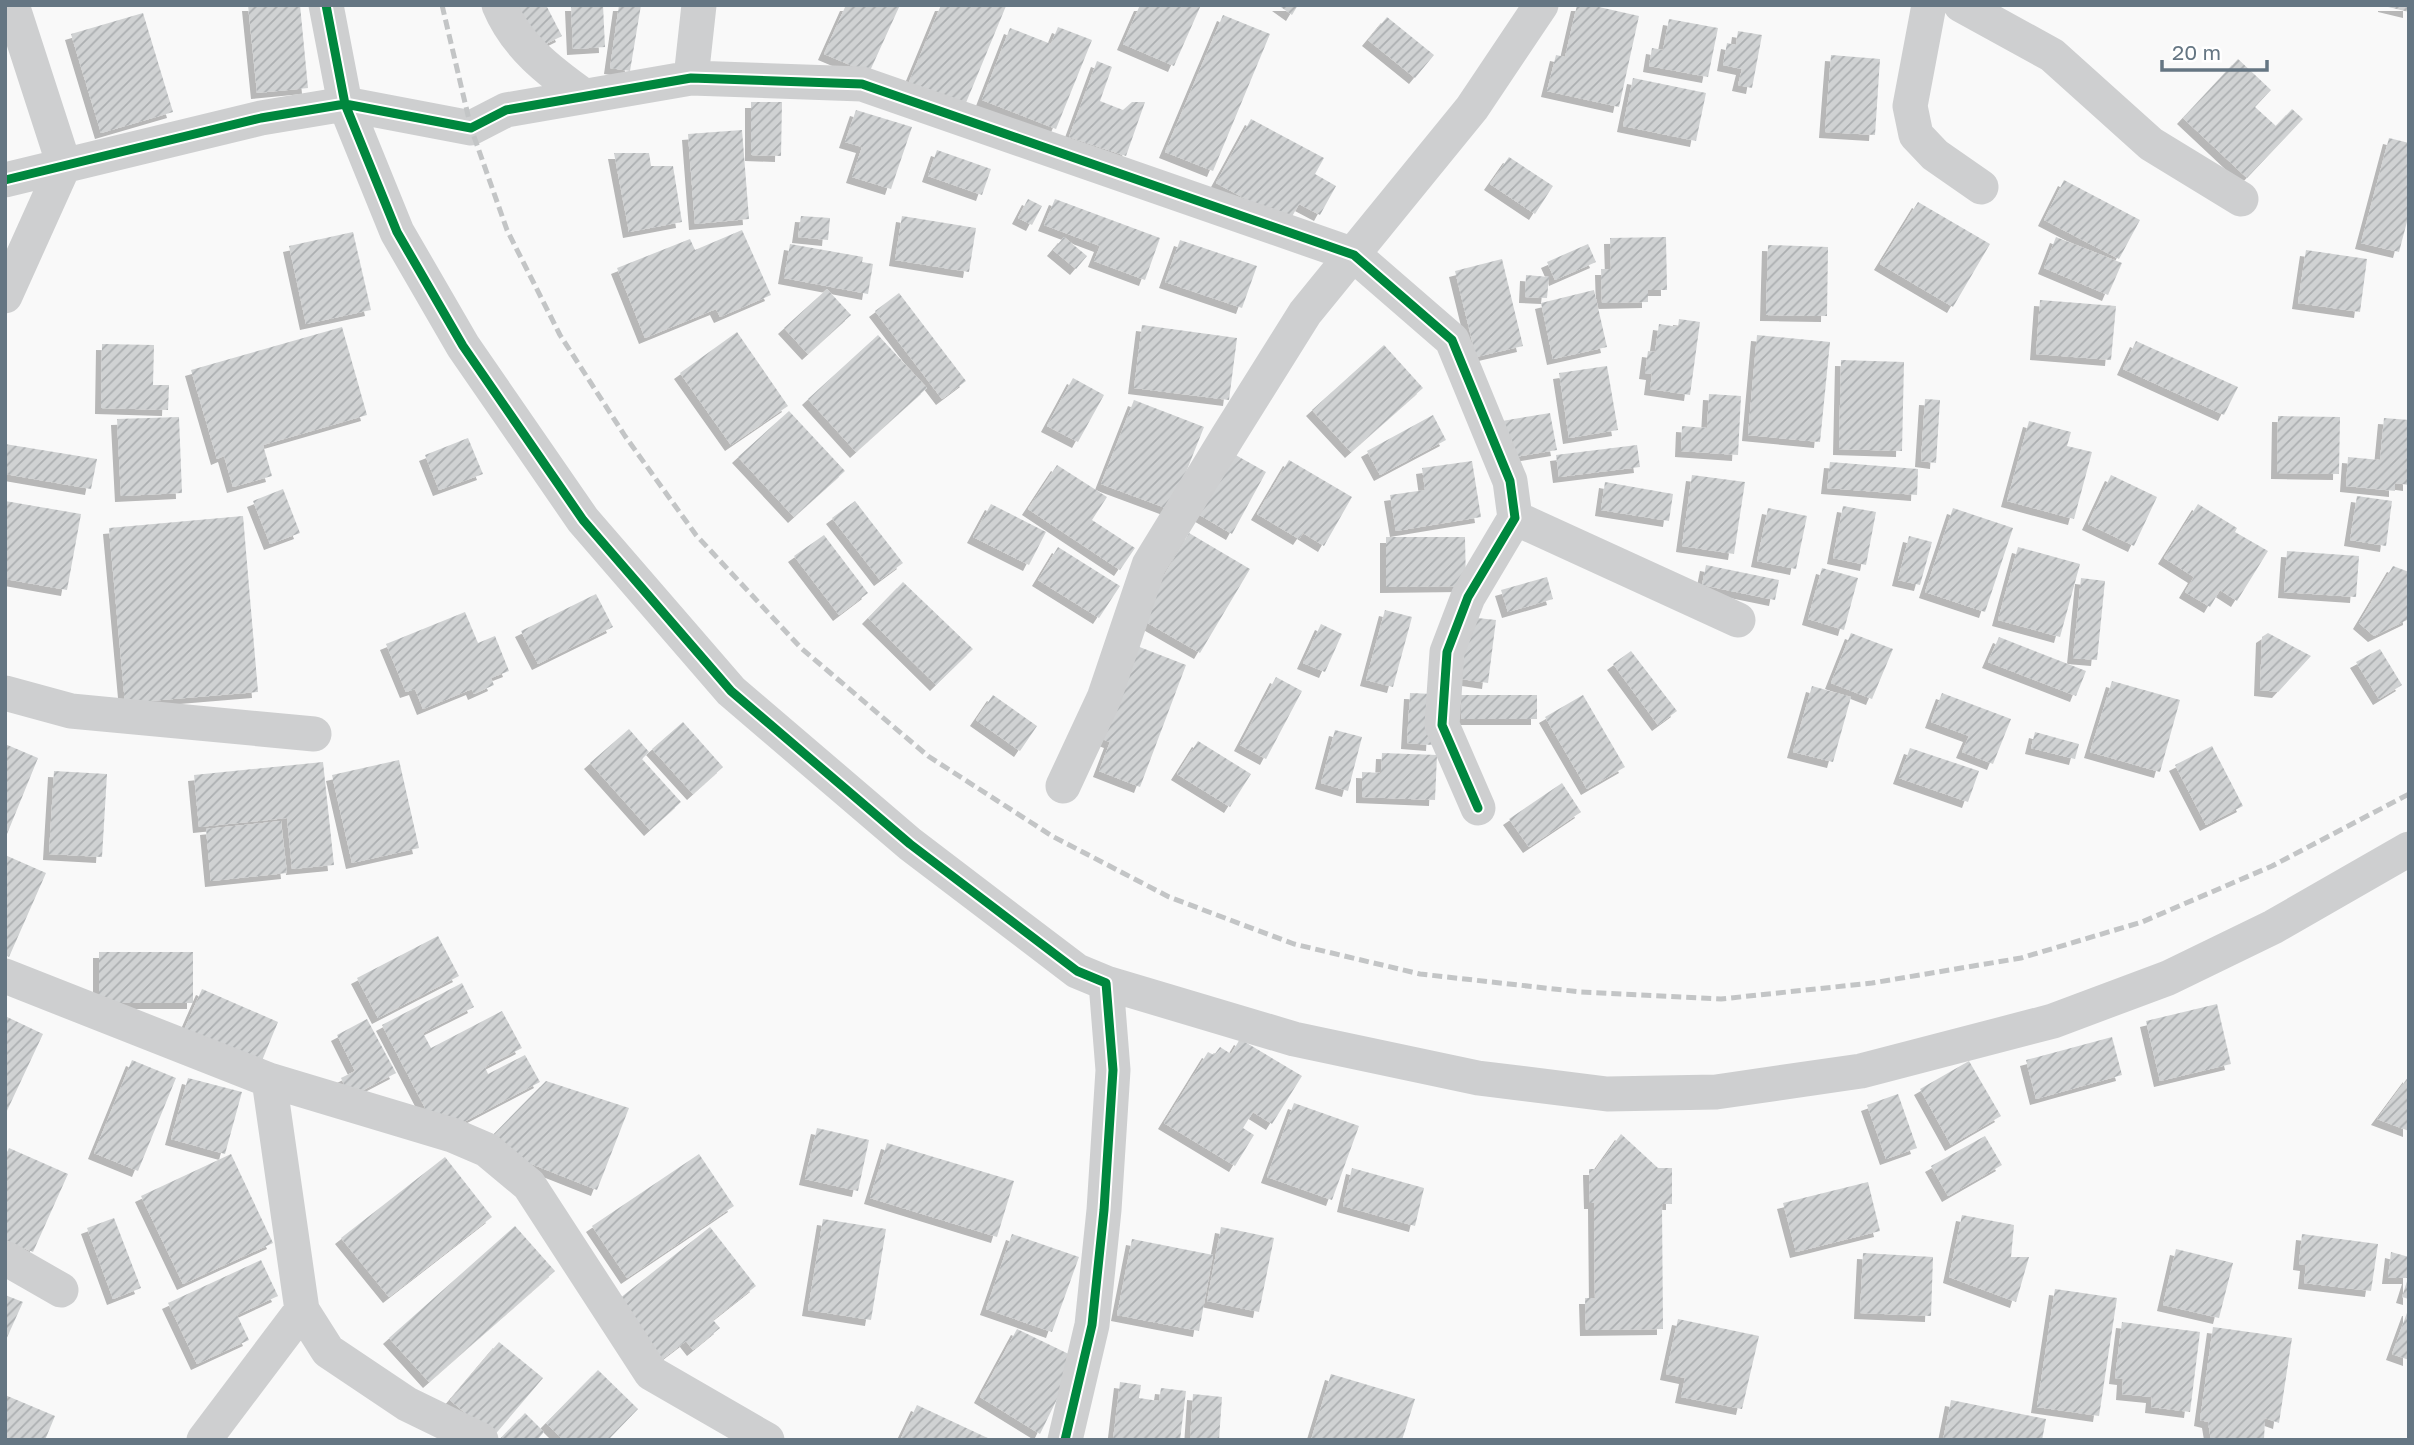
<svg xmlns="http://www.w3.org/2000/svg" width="2414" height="1445" viewBox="0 0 2414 1445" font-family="'Golos Text',sans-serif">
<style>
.building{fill:url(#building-hatch);filter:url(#shadow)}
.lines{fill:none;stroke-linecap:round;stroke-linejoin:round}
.minor{stroke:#cecfd0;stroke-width:35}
.rail{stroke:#c3c5c6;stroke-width:5;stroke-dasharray:10 5;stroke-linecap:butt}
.cycleway-casing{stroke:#fff;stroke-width:13}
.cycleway{stroke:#00873e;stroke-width:9}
</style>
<defs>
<pattern id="building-hatch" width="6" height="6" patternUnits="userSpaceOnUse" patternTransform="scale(1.75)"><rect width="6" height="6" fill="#d0d2d3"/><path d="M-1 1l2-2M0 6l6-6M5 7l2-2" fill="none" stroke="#acafb1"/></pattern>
<filter id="shadow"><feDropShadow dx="-6" dy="6" stdDeviation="0" flood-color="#0004"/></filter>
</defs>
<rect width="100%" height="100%" fill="#f9f9f9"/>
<path class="building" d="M248 5H300L308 88 257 93Z
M514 5H546L562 36 536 49Z
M571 5H603L605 47 573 49Z
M619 5H641L630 71 610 68Z
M846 5H900L869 73 824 54Z
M941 5 1006 6 963 110 907 87Z
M1140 5H1201L1174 66 1123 44Z
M1278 5H1298L1292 15Z
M1577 5H1590L1639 16 1619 107 1547 91 1556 55 1565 57Z
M2384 5H2409V12L2384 6Z
M143 13 173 112 101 133 71 34Z
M1223 15 1270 34 1213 171 1165 152Z
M1387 17 1434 55 1415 78 1368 40Z
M1669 19 1718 28 1708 77 1649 66 1652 48 1663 50Z
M1058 27 1092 40 1056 129 982 100 1010 28 1051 44Z
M1738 31 1762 35 1752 88 1738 85 1742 69 1723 65 1727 43 1736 45Z
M1831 55 1880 59 1875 135 1825 132Z
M2238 59 2271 90 2255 107 2276 126 2292 109 2303 119 2247 178 2183 118Z
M1097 61 1112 67 1100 101 1123 110 1132 102H1145L1126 156 1069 137Z
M1633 78 1706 93 1696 141 1623 126Z
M751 102H782L781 156 751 155Z
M856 110 912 127 891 189 852 177 862 147 845 142Z
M1251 119 1324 158 1315 174 1336 186 1320 215 1299 204 1289 222 1216 183Z
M742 130 749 219 695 224 688 134Z
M2389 138 2409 143V214L2399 252 2361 243Z
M937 150 991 169 982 195 928 176Z
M614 153H649L651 166H673L682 222 629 232Z
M1509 157 1553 186 1535 214 1490 184Z
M2064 180 2140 220 2119 259 2044 220Z
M1028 199 1042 206 1032 225 1018 218Z
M1055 199 1160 238 1145 280 1094 261 1100 246 1044 225Z
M1918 202 1990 244 1953 307 1880 264Z
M801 216 830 218 828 240 798 237Z
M902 216 976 228 969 272 895 260Z
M742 230 771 295 720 317 716 309 645 338 617 268 690 239 695 250Z
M353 232 371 310 306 324 289 246Z
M1064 237 1087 256 1076 269 1053 250Z
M1666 237 1667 290H1648V302L1602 303 1601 269H1611L1610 238Z
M2056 237 2122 263 2108 295 2044 268Z
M1180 240 1257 266 1242 308 1165 282Z
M790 244 863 257 862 262 873 264 868 294 784 278Z
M1588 244 1596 262 1555 280 1547 262Z
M1768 245 1828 247 1827 316 1766 315Z
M2306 250 2367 259 2360 312 2298 303Z
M1502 259 1523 346 1476 357 1455 271Z
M1526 275 1549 277 1547 298 1525 297Z
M827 289 851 315 808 354 784 328Z
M1594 290 1607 347 1553 359 1541 303Z
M899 293 966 381 942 399 875 311Z
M2040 300 2116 306 2111 360 2036 354Z
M1679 319 1700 322 1690 395 1650 389 1652 374 1645 373 1648 351 1655 352 1659 324 1678 327Z
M1142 325 1237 338 1229 400 1134 388Z
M342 327 367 415 263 445 272 476 233 487 224 456 217 459 191 370Z
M737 332 788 406 731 445 680 373Z
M878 335 927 388 856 452 808 399Z
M1757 335 1830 342 1820 442 1748 435Z
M2136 341 2238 387 2224 415 2123 369Z
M102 344 154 345 153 385H169L168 410 101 408Z
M1384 345 1423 388 1351 452 1312 410Z
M1841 360 1904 362 1902 451 1839 449Z
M1607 366 1618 430 1569 438 1559 373Z
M1073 378 1104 395 1078 442 1047 426Z
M1709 394 1741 396 1738 455 1681 451 1682 426 1707 428Z
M1925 399 1940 400 1936 463 1921 461Z
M1134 400 1204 427 1171 510 1101 484Z
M789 411 845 471 794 517 738 457Z
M1550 413 1557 450 1509 458 1502 421Z
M1433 415 1446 440 1380 475 1367 451Z
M2278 416 2340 417 2339 474 2277 473Z
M179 417 182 493 121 496 117 419Z
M2384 418 2409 420V485L2395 483V491L2346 486 2348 457 2380 460Z
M2029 421 2071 432 2067 446 2092 452 2074 519 2007 501Z
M468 438 483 474 439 490 425 455Z
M5 444 97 459 91 489 5 474Z
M1637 445 1640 467 1559 477 1556 455Z
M1232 453 1266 472 1232 534 1198 514Z
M1289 460 1352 497 1324 546 1303 533 1299 539 1257 514Z
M1472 461 1481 517 1396 531 1390 495 1425 490 1422 468Z
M1830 462 1918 469 1917 495 1827 488Z
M1057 465 1107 497 1092 520 1135 548 1120 570 1028 509Z
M1692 475 1745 482 1734 554 1682 546Z
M2111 475 2157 497 2134 546 2088 524Z
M1605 482 1673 494 1669 521 1601 510Z
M283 489 300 533 270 544 253 501Z
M2357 496 2392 501 2386 546 2350 540Z
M5 501 81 514 67 590 5 579Z
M855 501 903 563 880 580 832 518Z
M991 504 1046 532 1029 565 973 537Z
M2198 504 2237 528 2235 532 2268 551 2237 601 2220 590 2210 607 2185 592 2194 577 2164 558Z
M1843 506 1876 512 1866 565 1833 558Z
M1768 508 1807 516 1796 569 1757 561Z
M1953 508 2013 528 1985 612 1925 592Z
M243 516 258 692 125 703 109 528Z
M1189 533 1250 569 1200 653 1139 618Z
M824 535 868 593 839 615 794 556Z
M1909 536 1932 542 1920 585 1898 580Z
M1386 537H1465L1466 586 1386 587Z
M1058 547 1120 586 1099 618 1038 580Z
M2018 547 2080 564 2060 637 1998 620Z
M2287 551 2359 556 2356 597 2284 592Z
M1706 565 1779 580 1775 600 1702 585Z
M2393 566 2409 572V619L2374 636 2359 623Z
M1822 568 1858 578 1844 630 1808 619Z
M1547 577 1553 599 1508 612 1501 590Z
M2081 578 2105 581 2097 660 2073 658Z
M903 582 973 649 936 685 868 618Z
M596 594 613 627 538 664 521 631Z
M1385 610 1412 617 1393 687 1366 680Z
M465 612 478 643 495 636 509 671 491 678 494 685 474 694 472 689 423 709 415 689 406 692 386 644Z
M1468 617 1496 620 1488 683 1461 679Z
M1321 624 1342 634 1325 672 1303 663Z
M1851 633 1893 649 1872 699 1831 683Z
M2268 633 2311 656 2278 692 2260 690 2262 637Z
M1999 637 2086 671 2076 696 1988 662Z
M1137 646 1186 665 1140 787 1099 771 1110 742 1102 739Z
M2380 649 2402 685 2379 699 2356 662Z
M1631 651 1677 711 1658 725 1613 664Z
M1276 677 1302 691 1266 759 1240 745Z
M2112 681 2180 700 2160 772 2090 752Z
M1812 686 1851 697 1833 762 1793 752Z
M1410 693 1435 694 1432 745 1407 743Z
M1942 693 2011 719 1993 764 1962 752 1969 736 1931 722Z
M993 695 1037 726 1020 751 976 720Z
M1461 695H1537V719H1461Z
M1583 695 1625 767 1587 789 1545 717Z
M683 722 723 767 693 794 652 749Z
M629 729 649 752 642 759 681 802 650 830 590 763Z
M1335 730 1362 737 1348 791 1321 783Z
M2035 732 2079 744 2075 759 2031 748Z
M1198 741 1251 774 1230 807 1177 774Z
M5 744 38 758 5 839Z
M2212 746 2243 806 2206 825 2175 765Z
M1910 748 1979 771 1968 802 1899 778Z
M1382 753 1437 755 1435 800 1362 797V772L1381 773Z
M399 760 419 848 352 863 332 775Z
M323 762 334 865 292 869 287 818 199 827 194 775Z
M54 771 107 774 102 857 49 854Z
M1562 783 1581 812 1529 847 1509 819Z
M281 821 287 873 211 881 206 829Z
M5 855 46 873 9 957 5 955Z
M438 936 459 976 378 1018 357 978Z
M99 952H193V1003H99Z
M462 983 474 1007 423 1033 431 1048 502 1011 522 1048 485 1067 488 1074 525 1055 540 1082 439 1135 382 1025Z
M202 989 278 1022 261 1063 184 1030Z
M2217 1004 2231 1064 2160 1081 2146 1021Z
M5 1016 43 1034 5 1115Z
M367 1019 396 1073 350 1097 341 1078 355 1071 337 1035Z
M2112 1037 2122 1075 2036 1099 2026 1060Z
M1240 1039 1302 1076 1272 1124 1253 1112 1243 1128 1254 1135 1235 1166 1164 1123 1208 1052 1214 1055 1220 1047 1231 1054Z
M132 1060 176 1078 138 1171 94 1153Z
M1969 1061 2001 1116 1951 1145 1920 1089Z
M2409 1076V1131L2377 1119Z
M188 1078 242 1092 225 1154 171 1139Z
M546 1081 629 1108 597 1190 483 1145Z
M1898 1094 1917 1148 1886 1159 1867 1105Z
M1294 1103 1359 1126 1332 1200 1267 1177Z
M817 1128 869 1140 858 1191 805 1179Z
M1621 1134 1658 1168H1672V1204H1662L1663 1329 1586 1330 1585 1298H1595L1594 1203H1590L1589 1169H1596Z
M1985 1136 2002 1165 1948 1196 1931 1166Z
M887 1143 1014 1181 997 1237 870 1198Z
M9 1148 68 1174 33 1252 5 1240V1156Z
M231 1154 273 1243 183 1284 141 1196Z
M699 1154 734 1206 627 1278 592 1226Z
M445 1157 492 1217 389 1297 341 1238Z
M1352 1168 1424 1188 1415 1226 1343 1206Z
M1868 1182 1880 1231 1796 1252 1783 1203Z
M1962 1215 2014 1225 2011 1257H2029L2016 1302 1949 1277Z
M114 1218 141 1288 113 1299 87 1228Z
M823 1219 886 1229 871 1320 808 1310Z
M515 1226 555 1271 429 1382 389 1338Z
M710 1227 756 1286 713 1320 720 1328 693 1350 686 1341 656 1364 610 1306Z
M1221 1227 1274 1238 1259 1312 1207 1301Z
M1012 1234 1079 1257 1052 1332 986 1309Z
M2302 1234 2378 1244 2371 1291 2304 1283 2306 1265 2299 1264Z
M1132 1239 1213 1255 1199 1331 1117 1315Z
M2176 1249 2233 1263 2219 1318 2163 1305Z
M2391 1252 2409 1257V1299L2402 1297 2408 1278H2388Z
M1863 1253 1933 1257 1931 1316 1860 1313Z
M261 1260 278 1296 237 1315 249 1340 197 1364 168 1303Z
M2055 1289 2117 1298 2099 1416 2037 1407Z
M5 1295 23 1302 5 1342Z
M2408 1310H2409V1360L2392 1354Z
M1678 1319 1759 1336 1742 1409 1681 1397 1685 1378 1666 1374Z
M2122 1322 2200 1332 2190 1412 2151 1407 2152 1397 2122 1394 2123 1379 2115 1378Z
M2213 1327 2292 1338 2279 1423 2265 1418 2264 1440H2211L2208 1422 2200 1420Z
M1017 1329 1077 1358 1040 1434 980 1397Z
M499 1342 543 1378 493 1437 450 1400Z
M598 1370 638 1409 608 1440H563L546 1423Z
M1331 1374 1415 1399 1402 1440H1311Z
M1120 1382 1141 1385 1139 1398 1159 1401 1161 1388 1186 1391 1180 1440H1113Z
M1193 1394 1222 1397 1219 1440H1190Z
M5 1395 55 1416 45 1440H5Z
M1951 1400 2046 1419 2042 1440H1943Z
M917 1405 992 1440H900Z
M525 1413 544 1432 537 1440H506L502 1437Z"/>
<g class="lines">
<path class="minor" d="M326 5 345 104 397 232 463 346 583 520 731 691 910 844 1077 971 1106 983 1113 1070 1104 1210 1092 1325 1065 1440
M499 5C516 46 549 71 584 96
M1929 5 1910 106 1916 135 1935 155 1981 187
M1961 5 2052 55 2151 144 2241 199
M691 78 699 5
M5 180 261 118 345 104 471 128 506 110 691 78 862 84 1354 255 1452 340 1510 481 1515 518 1468 597 1447 652 1442 725 1478 808
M5 296 64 165 14 11 7 5
M1515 518 1738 620
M5 693 71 711 314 734
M1063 786 1104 698 1149 565 1228 436 1305 313 1472 108 1541 5
M5 976 269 1080 452 1135 487 1150 529 1185 651 1373 767 1440
M1106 983 1294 1039 1478 1078 1607 1094 1716 1092 1861 1071 2053 1021 2168 978 2273 927 2409 849
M5 1258 61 1290
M302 1310 328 1351 407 1404 481 1440
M204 1440 302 1310 269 1080"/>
<path class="rail" d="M442 5 471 128 507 230 560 335 625 436 696 535 801 648 928 756 1052 836 1169 897 1294 944 1420 974 1581 992 1721 999 1872 983 2021 958 2142 922 2272 866 2409 794"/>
<defs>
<path id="cycleway" d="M326 5 345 104 397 232 463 346 583 520 731 691 910 844 1077 971 1106 983 1113 1070 1104 1210 1092 1325 1065 1440
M5 180 261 118 345 104 471 128 506 110 691 78 862 84 1354 255 1452 340 1510 481 1515 518 1468 597 1447 652 1442 725 1478 808"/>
</defs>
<use href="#cycleway" class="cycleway-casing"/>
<use href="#cycleway" class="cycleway"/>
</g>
<rect width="2414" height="1445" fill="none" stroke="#657683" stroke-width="14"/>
<path d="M2162 60v10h105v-10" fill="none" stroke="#657683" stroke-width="3.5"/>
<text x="2172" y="60" font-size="21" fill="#657683" stroke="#ffffff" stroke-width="5" paint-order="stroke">20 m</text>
</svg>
